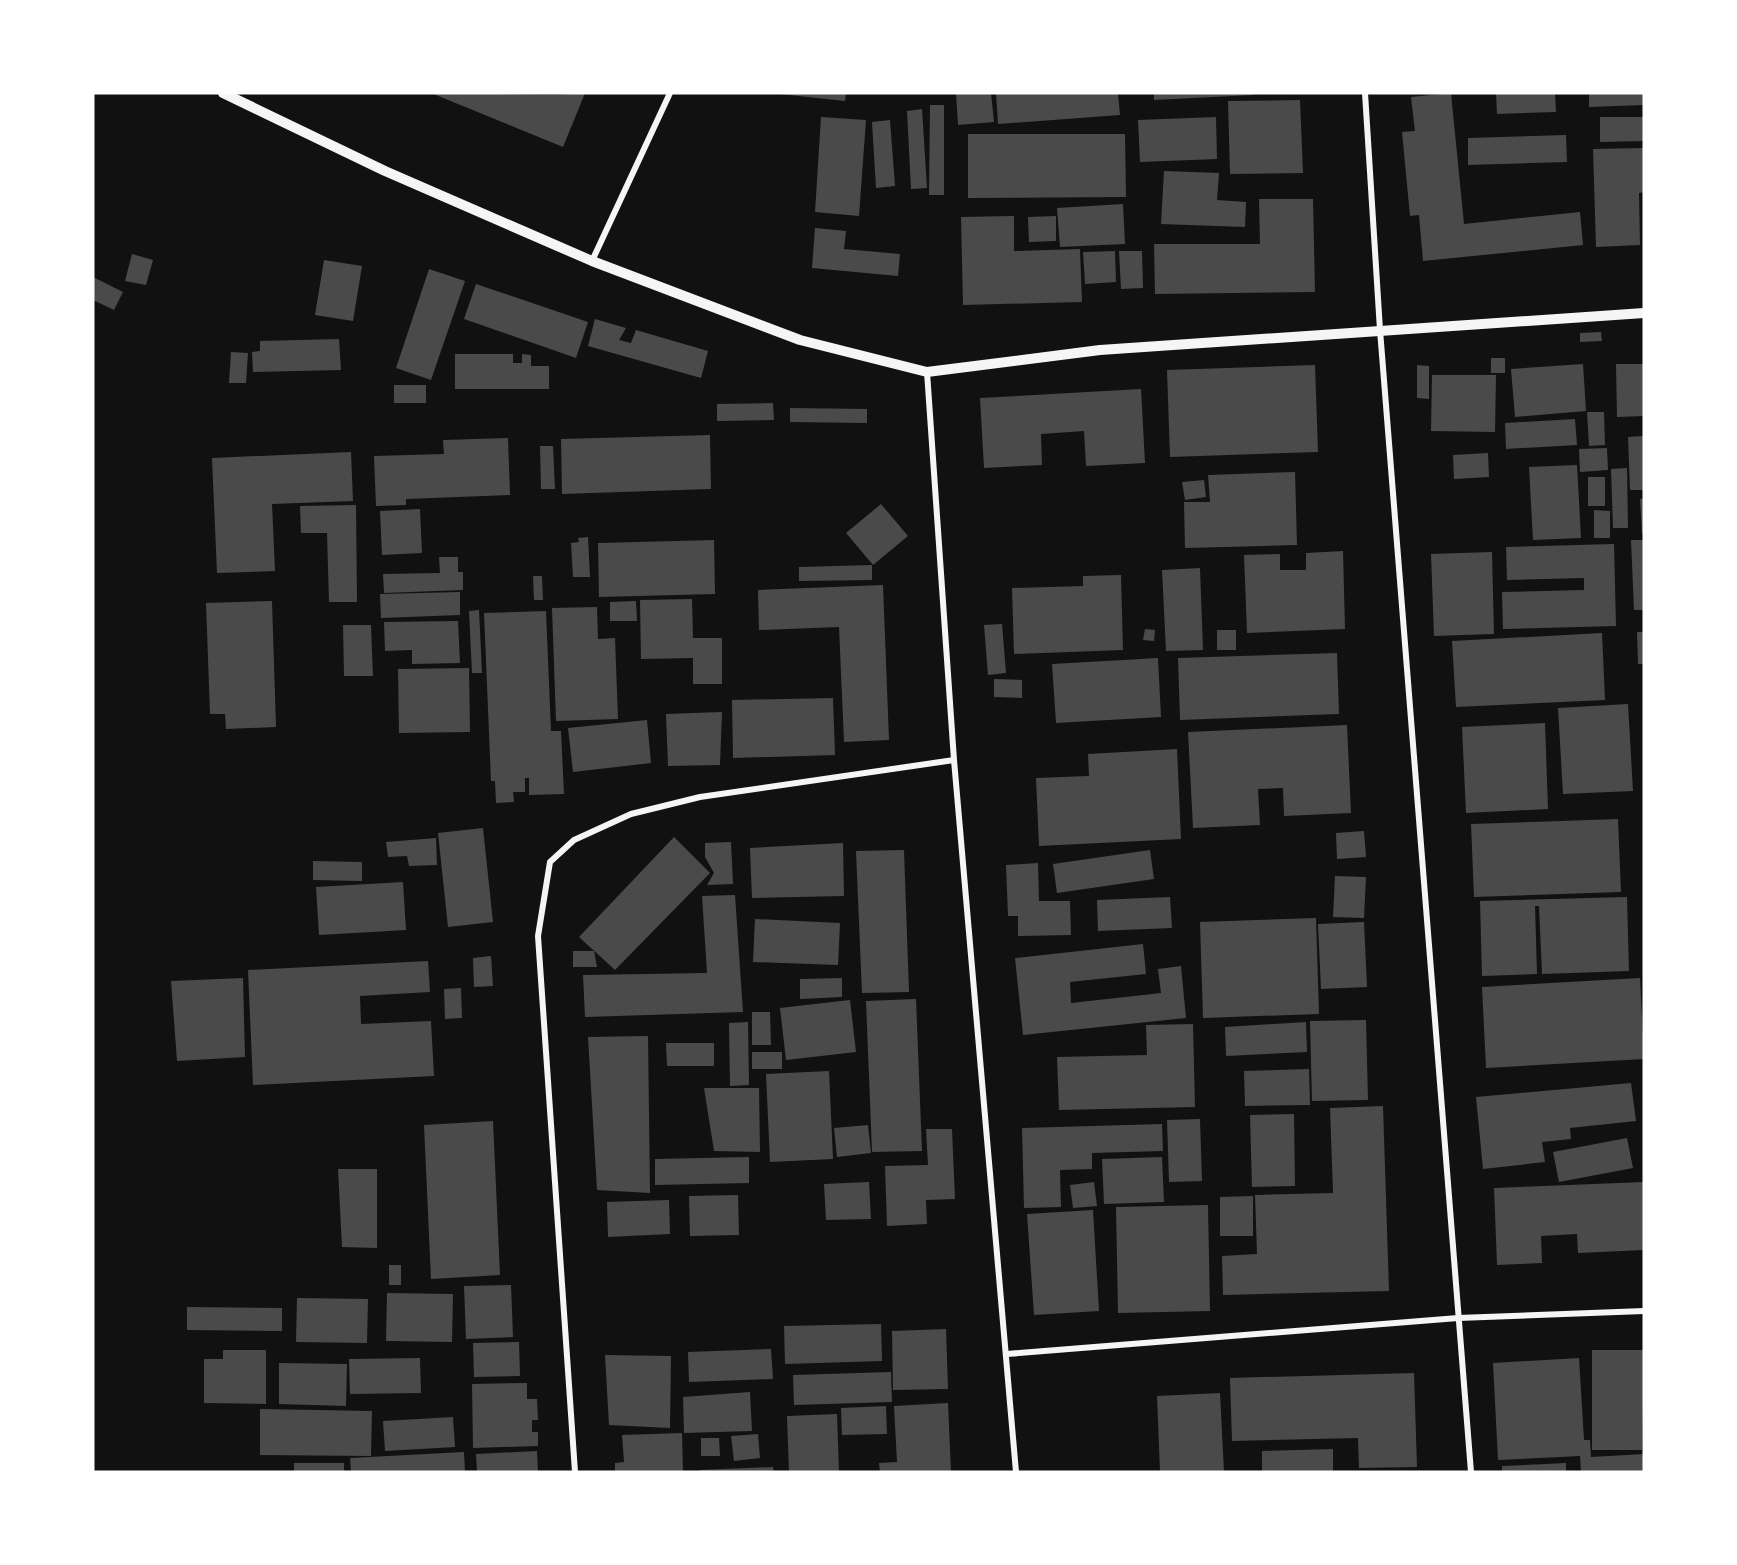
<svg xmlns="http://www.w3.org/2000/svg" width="1737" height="1565" viewBox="0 0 1737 1565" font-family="'PT Sans Narrow',sans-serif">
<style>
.building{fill:#4a4a4a}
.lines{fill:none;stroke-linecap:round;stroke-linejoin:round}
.minor{stroke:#f5f5f5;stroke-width:6}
.tertiary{stroke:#f5f5f5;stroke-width:10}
</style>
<rect width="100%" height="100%" fill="#111"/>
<path class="building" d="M431 93 555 95 585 93 563 147Z
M770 93H846L845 101Z
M956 93H991L994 122 958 125Z
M996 93H1118L1120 115 998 124Z
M1154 93H1253V95L1154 100Z
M1451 93 1464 224 1580 212 1583 245 1423 261 1419 215 1410 216 1402 132 1415 131 1411 97Z
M1496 93H1555L1556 112 1497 114Z
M1589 93H1644V105L1589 107Z
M1300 100 1303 173 1230 174 1228 101Z
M930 105H944V195H929Z
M922 109 927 188 911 189 907 111Z
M821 117 866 120 859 216 815 212Z
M1216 117 1217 159 1140 162 1138 120Z
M1600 117H1644V141L1600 142Z
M890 120 895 186 876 188 872 122Z
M968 134H1125L1126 197 968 198Z
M1566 135 1567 162 1468 165V138Z
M1644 148V192L1639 193 1640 245 1596 247 1593 149Z
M1164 171 1219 173 1217 200 1246 202 1245 227 1161 224Z
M1259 199H1313L1315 292 1155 294 1154 244H1260Z
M1123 204 1125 244 1060 247 1057 208Z
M1014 216V251L1080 249 1082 302 963 305 961 217Z
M1056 216V241L1029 242 1028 217Z
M815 228 846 231 844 249 900 254 898 276 812 268Z
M1115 251 1116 282 1085 284 1083 252Z
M1119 251H1142L1143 288 1121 289Z
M132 254 153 260 146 285 125 281Z
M324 260 362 266 353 321 315 315Z
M429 269 465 281 431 380 396 368Z
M93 277 123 292 114 310 93 300Z
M476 284 588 322 576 358 464 319Z
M595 319 626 328 619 340 631 343 636 330 708 351 701 378 588 346Z
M1601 332 1602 341 1580 342V333Z
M339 339 341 370 253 372 252 352 260 351V341Z
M231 352 248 353 246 383H229Z
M455 354H513V363H522V354L531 355V366H549V389H455Z
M1491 358H1505V373H1491Z
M1583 364 1586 411 1515 417 1511 369Z
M1616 364H1644V416L1617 417Z
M1315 365 1318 452 1170 457 1167 370Z
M1417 365 1429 366V399L1417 398Z
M1432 375H1496L1495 432 1431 431Z
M394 385H426V403H394Z
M1141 389 1145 463 1086 466 1084 431 1041 434 1042 465 984 468 980 398Z
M773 403 774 420 717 421V404Z
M790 408 867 409V423L790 422Z
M1587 412H1604L1605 445 1589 446Z
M1575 419 1577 445 1506 449 1505 423Z
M710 435 711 489 562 494 561 439Z
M1644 436V490H1630L1628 437Z
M508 438 510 495 406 499V505L376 506 374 456 444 454 443 440Z
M540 446H553L555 489H541Z
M1607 448 1608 470 1580 472 1579 449Z
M351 452 353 501 272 504 275 571 217 573 212 458Z
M1488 453 1489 477 1454 479 1453 455Z
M1577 465 1581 538 1533 540 1529 467Z
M1627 468 1628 528H1613L1611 469Z
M1295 472 1297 545 1185 548 1184 502H1210L1208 475Z
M1588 477H1605V506H1588Z
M1204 480 1206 497 1185 500 1182 482Z
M1644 498V534H1642L1640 499Z
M881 504 908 536 873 565 846 533Z
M356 505 357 602H329L327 533H301L300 506Z
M420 509 422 553 382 555 380 511Z
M1594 510 1610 511V538H1594Z
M588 537 590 577H573L571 543 579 542 578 538Z
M714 540 715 594 599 597 598 543Z
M1631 540H1644V610H1634Z
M1614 544 1616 626 1503 629 1502 592 1584 590V578L1507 580 1506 547Z
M1343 551 1345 629 1247 633 1244 555 1280 554V570H1306V553Z
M1492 552 1494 634 1434 636 1431 554Z
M439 557H458V572H463V590L384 593 383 574 440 573Z
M872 565V580L799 581V567Z
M1200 568 1203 650 1166 651 1162 570Z
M1121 575 1123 650 1014 654 1012 588 1083 586V576Z
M533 576H542L543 600H534Z
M883 585 889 740 844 742 839 627 759 630 758 590Z
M460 592V615L381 618 380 594Z
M692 599 693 638H722V684H693V658L641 659 640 600Z
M272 601 276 727 226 729 225 714H210L206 603Z
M636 601 637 621H610V602Z
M597 607 598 639 615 638 618 719 556 721 552 608Z
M479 610 482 673H472L469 611Z
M546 611 551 731H561L564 794 529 795V778H525V792H513L514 802 496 803 495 781H491L484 613Z
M458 621 460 663 412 664V650L385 651 384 622Z
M1002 624 1006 673 988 675 984 625Z
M343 625H371L373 676H344Z
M1145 629 1155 630 1154 641 1143 640Z
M1217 630H1236V650H1217Z
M1637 632H1644V664H1638Z
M1602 633 1605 700 1456 707 1452 641Z
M1337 653 1339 714 1180 720 1178 658Z
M1158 658 1161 717 1056 723 1052 664Z
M469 668 470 732 399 733 398 669Z
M994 679 1022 680V698L994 697Z
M833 698 835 755 733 758 732 700Z
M1628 704 1633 791 1563 794 1558 708Z
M722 712 720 765 668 766 666 714Z
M647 720 651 763 573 772 568 728Z
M1545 723 1548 809 1466 813 1462 727Z
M1347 725 1351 813 1284 816 1283 788 1258 789 1260 825 1193 828 1188 732Z
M1177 749 1181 839 1039 846 1036 778 1089 776 1088 754Z
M1618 819 1621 892 1474 897 1471 824Z
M483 828 493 922 448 927 438 833Z
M1364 831 1366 857 1337 859 1336 833Z
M674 837 710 873 615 970 579 937Z
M436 838 437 865 409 866 407 856 388 857 386 842Z
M731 842 733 884 707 885 714 873 705 857V843Z
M843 843 844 896 752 898 750 848Z
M904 850 909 992 862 993 856 851Z
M1150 850 1154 879 1057 893 1053 864Z
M313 861 362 862V881L313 880Z
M1038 863 1039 901H1070L1071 935 1018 936V916H1008L1006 865Z
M1335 876 1366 877 1364 918 1333 917Z
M403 882 406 930 319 935 316 887Z
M735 895 743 1012 585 1017 583 975 707 973 702 896Z
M1170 897 1172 928 1098 931 1097 900Z
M1627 897 1629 971 1542 974 1539 906H1535L1537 974 1482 976 1480 901Z
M1316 918 1319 1014 1203 1018 1200 922Z
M755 919 840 923 838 965 753 962Z
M1364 922 1367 987 1321 989 1318 924Z
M1143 944 1146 974 1070 982 1071 1003 1161 993 1158 969 1181 966 1186 1018 1023 1035 1015 958Z
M573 951H594L597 967H573Z
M491 956 493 986 474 987 473 958Z
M428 961 430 992 360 996 361 1024 431 1021 434 1076 253 1085 248 970Z
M243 978 245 1057 177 1061 171 981Z
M842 978V997L800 999V979Z
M1640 978 1644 1059 1486 1068 1482 987Z
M461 988 462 1018 445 1019 444 989Z
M916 999 922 1151 872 1152 866 1001Z
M850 1000 856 1052 786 1060 780 1008Z
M752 1012H770L771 1045H752Z
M1366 1020 1368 1100 1312 1101 1310 1021Z
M748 1022 749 1085 730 1086 729 1023Z
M1306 1022 1307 1052 1226 1056 1225 1027Z
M1193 1024 1195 1107 1059 1110 1057 1057 1147 1055 1146 1025Z
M648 1036 650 1193 597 1190 588 1037Z
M666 1043H714V1066H667Z
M752 1052H782V1069H752Z
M1309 1069 1310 1105 1245 1106 1244 1071Z
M829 1071 833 1159 770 1162 766 1074Z
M1631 1083 1636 1121 1570 1128 1571 1139 1542 1142 1545 1162 1483 1169 1476 1097Z
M704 1088H759L760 1152 714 1151Z
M1383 1106 1389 1291 1223 1295 1222 1256 1257 1254 1255 1195 1333 1193 1330 1108Z
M1294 1114 1295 1186 1252 1187 1250 1115Z
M1200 1119 1202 1181 1169 1182 1167 1120Z
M493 1121 500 1275 431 1279 424 1125Z
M1162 1124 1163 1151 1092 1153V1169L1060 1170 1061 1207 1024 1208 1022 1128Z
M868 1125 871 1153 837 1157 834 1128Z
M926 1129H952L955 1199 926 1200 927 1224 887 1226 885 1166 928 1165Z
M1627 1138 1633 1168 1559 1182 1553 1152Z
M749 1157V1183L655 1185V1159Z
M1162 1157 1164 1202 1104 1204 1102 1159Z
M338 1169H377V1248L342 1247Z
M869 1182 871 1219 826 1220 824 1184Z
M1094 1182 1097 1206 1073 1208 1070 1185Z
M1644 1182V1250L1578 1253 1577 1234 1541 1236 1542 1263 1497 1265 1494 1188Z
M738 1195 739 1235 690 1236 689 1196Z
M1253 1196V1236H1220V1197Z
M669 1200 670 1234 608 1237 607 1202Z
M1208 1205 1210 1311 1118 1313 1116 1207Z
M1093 1210 1099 1311 1034 1315 1027 1214Z
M389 1265H401V1285H389Z
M511 1285 513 1337 466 1339 464 1286Z
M387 1293 453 1294 452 1342 386 1341Z
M297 1298 368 1299 367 1343 296 1342Z
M187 1307 282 1308V1331L187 1330Z
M881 1324 882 1361 785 1364 784 1326Z
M946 1329 948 1389 893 1390 892 1331Z
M519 1342 520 1376 474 1377 473 1343Z
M771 1349 773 1379 689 1382 688 1352Z
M223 1350H266V1404L204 1403V1359H223Z
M1592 1350H1644L1642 1450H1592Z
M605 1355 671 1356 670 1428 609 1425Z
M420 1358 421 1393 350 1394 349 1359Z
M1579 1358 1584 1440H1590L1591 1457 1644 1454V1472H1581L1580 1456 1498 1460 1493 1363Z
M279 1363 347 1364 346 1406 279 1404Z
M891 1372 892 1402 794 1405 793 1375Z
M1414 1373 1417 1467 1359 1468 1358 1438 1232 1441 1230 1378Z
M527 1383V1399H537L538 1420H532V1432H538V1446L473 1448 472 1384Z
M750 1392 752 1431 684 1433 683 1397Z
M1220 1393 1224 1472H1160L1157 1396Z
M948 1403 951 1472H880L879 1463 897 1462 894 1406Z
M886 1406 887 1434 842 1435 841 1408Z
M260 1409 372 1411 371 1456 260 1455Z
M837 1414 839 1472H789L787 1416Z
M453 1417 455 1447 385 1451 383 1421Z
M682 1433 683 1472H615V1463L624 1462 622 1435Z
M758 1434 760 1458 734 1461 731 1436Z
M701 1438H719L720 1456H701Z
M1333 1449V1472H1262V1451Z
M537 1451 538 1472H477L476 1454Z
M464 1452 465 1472H351L350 1458Z
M294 1463H344V1472H294Z
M1566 1463V1472H1502V1466Z
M773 1467 774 1472H701L700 1470Z"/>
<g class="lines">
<path class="minor" d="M1365 93 1380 330 1471 1472
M592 261 670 93
M927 372 954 760 1016 1472
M1007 1354 1458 1318 1644 1311
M575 1472 538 936 550 862 574 840 631 814 700 797 954 760"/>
<path class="tertiary" d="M223 93 385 171 592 261 800 340 927 372 1100 350 1644 313"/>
</g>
<rect width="1737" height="1565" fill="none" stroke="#ffffff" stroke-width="189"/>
</svg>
